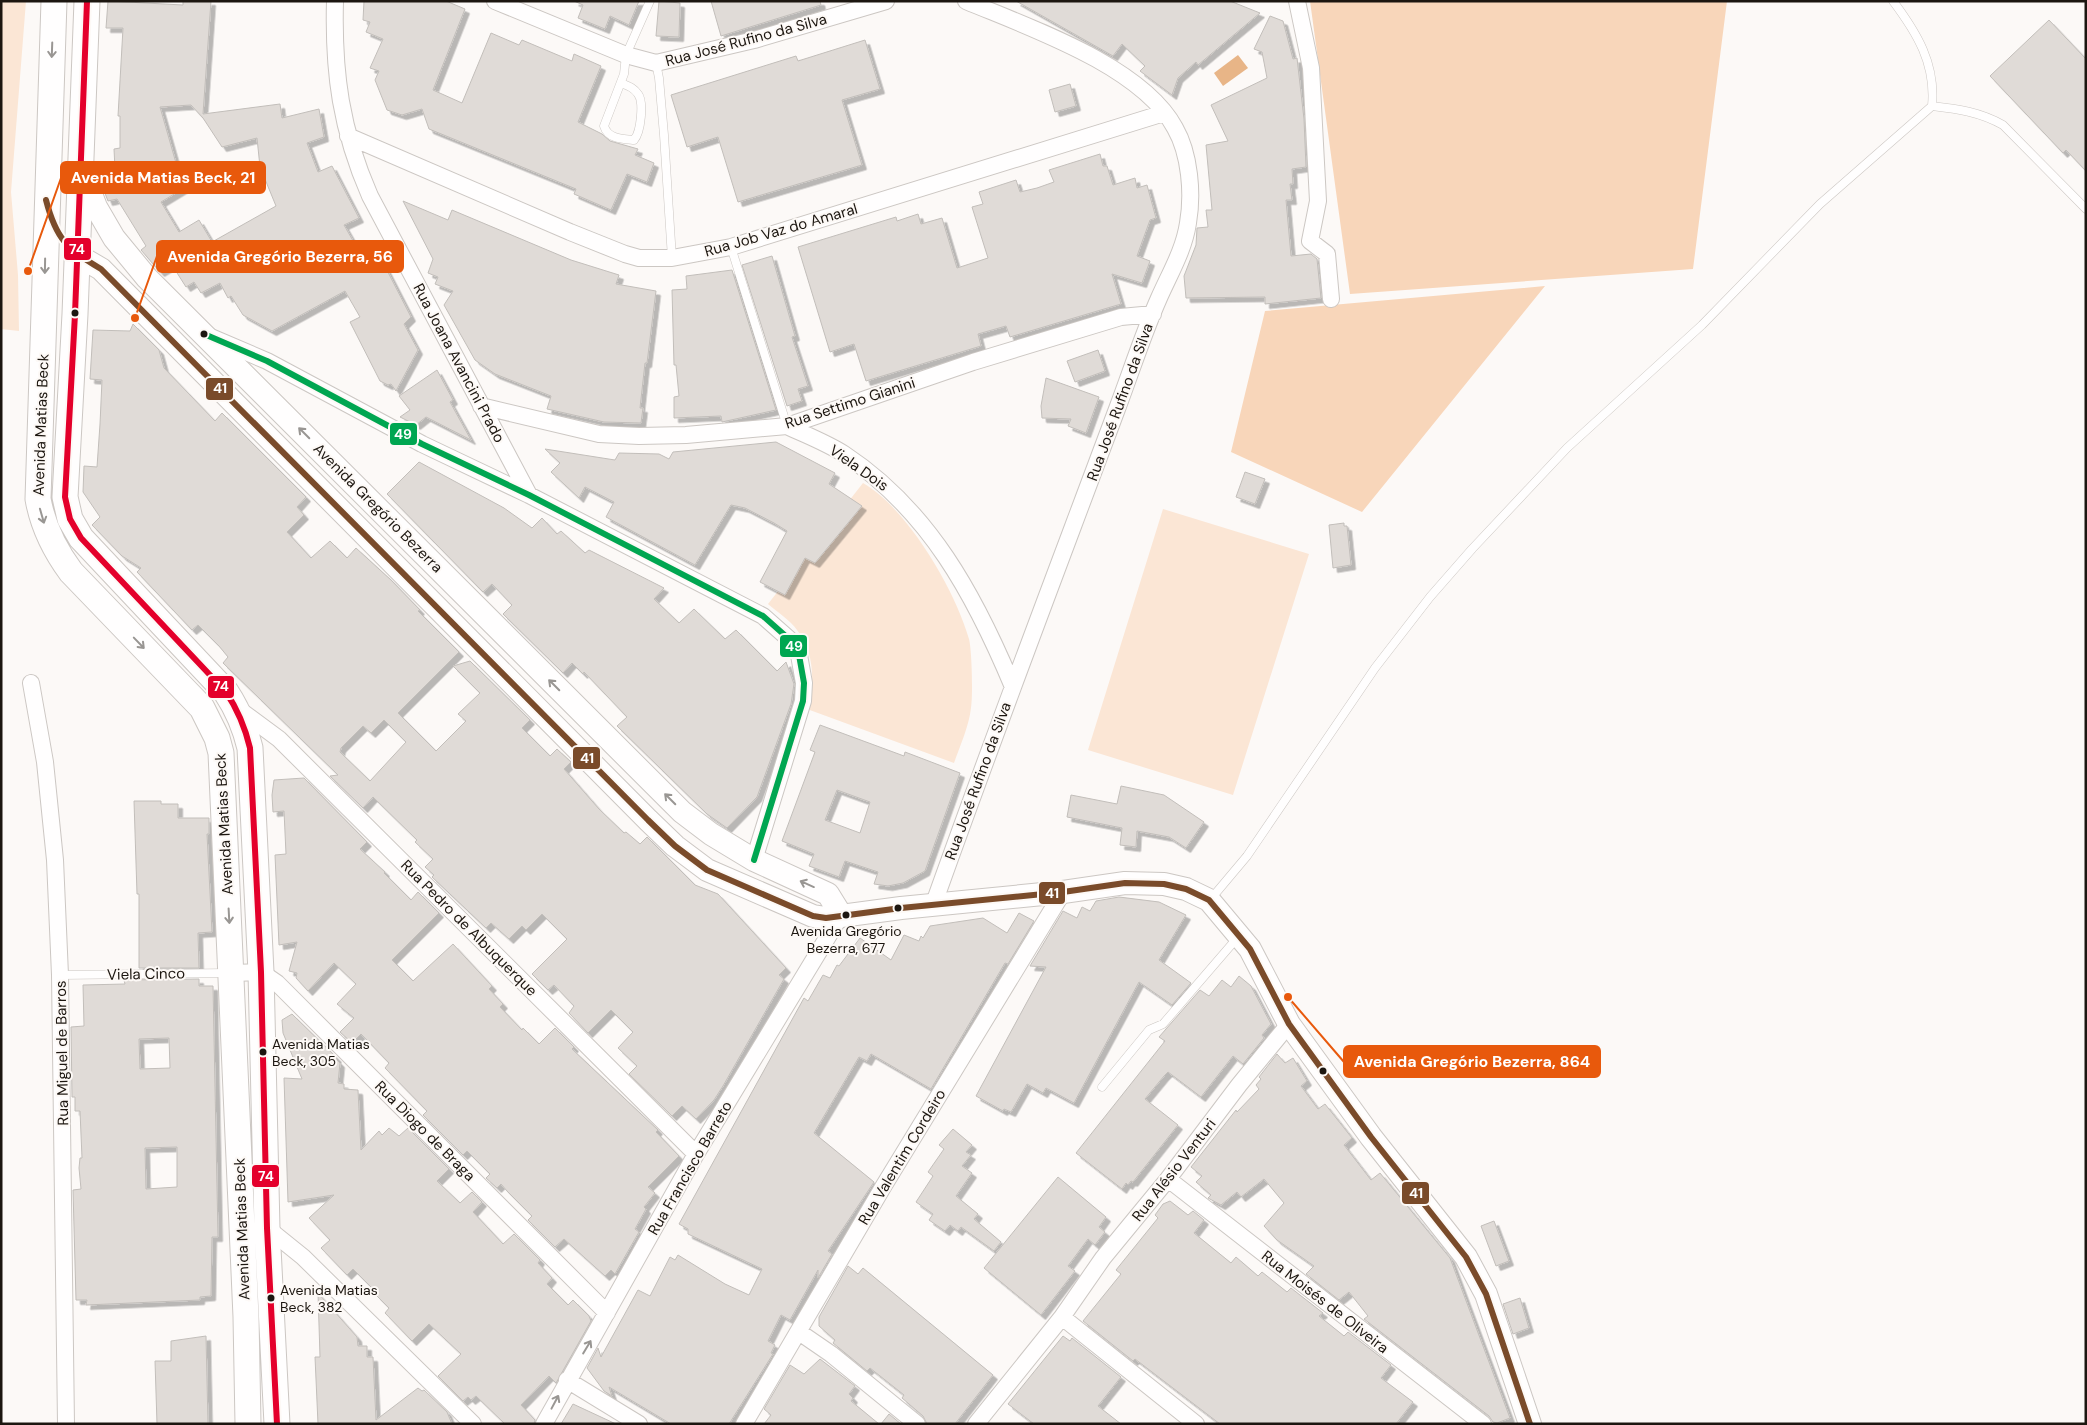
<svg xmlns="http://www.w3.org/2000/svg" width="2087" height="1425" viewBox="0 0 2087 1425" font-family="'DM Sans',sans-serif">
<style>
.green{fill:#fbe6d5}
.forest{fill:#f8d6ba}
.water{fill:#e8b587}
.building{fill:#e0dbd7;stroke:#c2beba;fill-rule:evenodd;filter:url(#shadow)}
.lines{fill:none;stroke-linecap:round;stroke-linejoin:round}
.lane-casing{stroke:#ccc7c3;stroke-width:9}
.street-casing{stroke:#ccc7c3;stroke-width:18}
.secondary-casing{stroke:#ccc7c3;stroke-width:24}
.primary-casing{stroke:#ccc7c3;stroke-width:27}
.lane{stroke:#fffefe;stroke-width:8}
.street{stroke:#fffefe;stroke-width:16}
.secondary{stroke:#fffefe;stroke-width:22}
.primary{stroke:#fffefe;stroke-width:25}
.bus-1-casing{stroke:#fdf9f6;stroke-width:10}
.bus-2-casing{stroke:#fdf9f6;stroke-width:10}
.bus-3-casing{stroke:#fdf9f6;stroke-width:10}
.bus-1{stroke:#7a4b2a;stroke-width:6}
.bus-2{stroke:#e4002b;stroke-width:6}
.bus-3{stroke:#00a651;stroke-width:6}
.oneway{stroke:#999693}
.bus-dot{fill:#1c1610;stroke:#fdf9f6;stroke-width:2}
.labels{text-anchor:middle;dominant-baseline:central;stroke-width:4;stroke-linejoin:round;paint-order:stroke}
.bus-label{font-size:14px;fill:#1c1610;stroke:#fdf9f6;text-anchor:start}
.street-label{font-size:15px;fill:#1c1610;stroke:#fdf9f6}
.leader{fill:none;stroke:#e8590c;stroke-width:2}
.callout-dot{fill:#e8590c;stroke:#fdf9f6;stroke-width:2}
.callout{fill:#e8590c;stroke:#e8590c;stroke-width:2}
.callout-label{font-size:16px;text-anchor:middle;font-weight:bold;fill:#fff}
.line-badge{stroke:#fdf9f6;stroke-width:2}
.badge-label{font-size:14px;text-anchor:middle;font-weight:bold;fill:#fff}
</style>
<defs>
<filter id="shadow"><feDropShadow dx="4.5" dy="4.5" stdDeviation="0" flood-color="#0004"/></filter>
</defs>
<rect width="100%" height="100%" fill="#fcf9f7"/>
<path class="green" d="M1 1H26L11 192 18 275 19 331 1 329Z
M863 483C908 509 955 590 969 639 972 651 973 696 971 708 969 726 960 746 954 763L807 709C815 684 815 653 797 630 790 620 777 612 768 604Z
M1163 509 1309 554 1233 795 1088 750Z"/>
<path class="forest" d="M1310 1H1727L1693 269 1350 294Z
M1545 286 1362 512 1231 452 1265 311Z"/>
<path class="water" d="M1238 55 1248 68 1223 86 1214 73Z"/>
<path class="building" d="M108 1 183 5V1H211L203 114 280 104 282 118 319 109 324 137 307 143 318 172 332 166 359 218 344 225 360 253 374 245 411 317 404 324 418 350 396 391 391 384 388 385 380 381 350 322 360 317 345 291 272 331 243 315 231 296 228 298 220 283 201 293 194 282 186 287 172 265 160 272 141 250 146 246 117 199 108 201 99 178 98 170 115 169 114 149 120 148V116H118L123 28H106ZM191 105 203 118 222 147 257 138 260 167 276 206 212 242 199 220 179 232 161 202 189 185 176 163 160 107Z
M364 1H446L465 9 433 90 462 103 491 33 519 45 522 40 572 61 574 54 601 66 578 122 602 134 610 141 638 149 635 155 654 163 647 182 627 174 611 210 574 194 576 189 429 129 422 109 402 115 387 110 375 80 379 71 370 68 383 39 366 32 370 22 363 20Z
M574 1H639L629 25 610 16 605 29 578 18 583 5Z
M659 1 680 3 679 37 656 36Z
M711 1H820L821 5 721 36Z
M1016 1H1230L1260 13 1198 65 1196 62 1178 78 1172 95 1140 71 1145 66 1122 44 1113 56Z
M1270 16 1283 21 1293 59 1297 58 1304 119 1306 167 1292 169 1293 184H1290L1292 200H1286L1291 256 1311 254 1317 259 1321 298 1265 304V297L1186 298 1184 276 1196 245 1197 228 1208 227 1206 210H1212L1206 145 1228 141 1211 105 1267 78 1262 52 1254 49Z
M2049 20 2086 59V171L2066 150 2063 153 1990 76Z
M865 40 880 89 842 100 862 165 738 202 718 137 687 147 671 95 796 56 798 61Z
M1070 84 1076 106 1055 112 1049 90Z
M1100 154 1103 166H1107L1113 185 1135 178 1137 188 1147 185 1156 218 1150 220 1137 256 1150 261 1142 283 1112 274 1121 304 1010 337 1006 326 978 334 981 346 866 381 854 344 830 352 798 247 896 217 897 221 918 214 921 224 942 218 957 268 988 258 972 207 983 204 979 192 1016 180 1020 192 1037 188 1054 182 1049 170Z
M403 201 448 220 452 210 571 260 619 275 616 284 656 291 647 363H645L640 408H643L641 423 604 422 547 409 551 396 495 374 475 360 444 305 453 291 435 284 438 277 428 273 433 259Z
M772 256 795 336 792 337 808 386 798 389 802 401 787 406 742 265Z
M732 270 776 410 722 422 721 416 674 418V397L679 396 676 365H674L672 290 687 289 686 276Z
M133 324 159 350 164 368 215 421 222 413 306 497 297 507 304 515 287 532 311 558 330 541 347 558 356 548 391 580 420 610 418 611 459 652 398 713 436 751 466 721 458 714 480 693 453 666 470 661 530 720 522 728 550 756 557 749 571 762 564 769 599 809 624 833 626 832 640 844 647 837 695 885 718 894 786 968 779 975 784 979 723 1086 714 1100 696 1119 682 1106 672 1116 629 1074 637 1066 618 1048 633 1032 611 1010 588 1033 569 1013 574 1006 554 985 548 990 532 974 567 939 542 914 526 930 522 926 509 939 491 923 486 928 432 877 434 875 425 867 433 859 415 842 417 840 373 797 363 808 330 776 338 775 223 663 228 657 219 646 198 625 192 630 137 572 141 568 122 556 92 525 100 517 83 492 84 466 97 467 100 424 102 380 90 379 93 330 130 331ZM384 720 406 742 370 781 340 752 341 748 363 726 371 733Z
M1098 350 1105 371 1075 382 1067 361Z
M437 370 453 400 450 402 471 440 426 417 416 425 400 417 410 410 399 396Z
M1046 378 1099 397 1086 433 1068 426 1071 419 1042 418 1041 406Z
M776 442 835 473 829 484 862 506 815 563 805 558 785 595 760 582 787 531 774 523 745 508 731 505 695 565 606 517 614 502 585 487 579 498 551 472 560 463 545 449 615 460 619 453 659 454 669 459 673 452Z
M419 462 504 508 532 528 542 518 557 534 561 531 585 553 589 550 664 588 654 599 679 623 694 609 725 639 736 630 777 671 786 662 794 684 791 704 757 797 727 828 707 814 617 726 627 717 584 672 583 674 572 663 563 673 503 614 512 605 492 584 483 592 387 494Z
M1245 472 1265 479 1255 504 1236 497Z
M1344 523V526H1347L1351 565 1333 568 1329 525Z
M820 725 904 756 905 752 960 773 925 871 903 883 888 886 874 884 878 872 845 861 839 877 809 866 814 854 782 841 815 752 810 750ZM837 790 870 802 860 833 825 820Z
M304 778 367 842 360 849 385 872 384 873 411 900 418 892 439 913 392 960 413 981 453 944 492 986 489 989 503 1004 500 1007 522 1030 523 1028 539 1044 555 1028 574 1047 572 1049 658 1130 656 1132 679 1156 648 1187 655 1193 644 1207 646 1209 635 1229 639 1232 615 1274 611 1270 605 1276 564 1239 555 1247 528 1220 532 1216 507 1191 501 1184 497 1188 486 1178 490 1174 467 1151 463 1155 423 1115 427 1111 385 1068 389 1063 361 1034 352 1043 340 1032 354 1018 337 1004 356 984 334 963 308 991 296 978 297 973 289 971 297 942 279 945 275 855 286 854 284 811 273 812 272 795 274 780Z
M1121 786 1164 795 1204 822 1186 848 1169 837 1137 831 1136 847 1120 845 1122 828 1067 817 1071 795 1117 804Z
M134 801H161V804H178V818H209V834H207L212 932 198 933 199 968H139V894H137Z
M1119 897 1159 902 1186 915 1159 960 1191 983 1172 1005 1139 982 1074 1103 1046 1088 1043 1093 1027 1084 1011 1112 1004 1109 1003 1111 976 1096 1046 967 1030 966 1063 911 1077 918 1082 907 1090 911 1096 901Z
M1019 913 1034 921 1008 964 1005 963 931 1089 871 1054 867 1061 859 1057 814 1133 874 1182 828 1251 832 1254 818 1278V1270L790 1320 781 1315 768 1341 775 1345 771 1353 773 1354 729 1424H671L609 1387 612 1396 604 1391 587 1368 598 1348 601 1357 638 1290 650 1296 670 1257 675 1260 678 1255 725 1284 749 1295 762 1269 688 1234V1229L679 1224 804 998 808 1001 823 975 830 978 837 965 839 966 860 938 891 960 904 935 919 941 921 936 923 938 930 926 983 918 1007 933Z
M1239 976 1251 986 1271 1024 1262 1035 1264 1038 1243 1064 1233 1056 1201 1097 1168 1072 1164 1076 1145 1099 1178 1125 1133 1182 1131 1181 1128 1185 1126 1183 1122 1189 1076 1153 1165 1041 1159 1037 1200 990 1209 996 1222 980 1231 987Z
M199 979V986H213L218 1237H212L211 1296 200 1297V1300L86 1305 87 1300H76L73 1190 81 1189 79 1168 80 1158H82L80 1111H75V1097H72L71 1027 84 1026 83 985 125 984 124 980ZM169 1038 170 1068 140 1069 139 1039ZM177 1147V1187L146 1189 145 1148Z
M292 1014 337 1058 336 1059 340 1063 338 1083 344 1084V1089L358 1090 361 1150 379 1131 382 1135 389 1128 399 1136 408 1128 449 1169 437 1181 460 1203 472 1192 482 1202 473 1212 503 1244 514 1234 540 1260 538 1263 552 1278 547 1284 568 1305 573 1300 589 1316 591 1321 556 1383 549 1376 521 1405 535 1420 534 1424H505L476 1396 471 1400 468 1397 463 1401 438 1376 461 1354 429 1324 412 1341 385 1313 389 1308 376 1295 377 1293 353 1269 347 1275 321 1248 330 1240 309 1218 334 1195 288 1202 284 1078 302 1079 283 1033 282 1020Z
M1277 1054 1285 1063 1293 1058 1307 1081 1301 1086 1318 1109 1325 1104 1352 1138 1344 1145 1371 1180 1380 1173 1450 1258 1510 1418 1497 1423 1493 1422 1489 1416 1364 1319 1368 1316 1349 1292 1339 1300 1306 1274 1314 1266 1277 1240 1264 1226 1284 1203 1264 1179 1241 1197 1237 1192 1221 1205 1208 1198 1211 1195 1196 1182 1202 1176 1191 1167 1236 1110 1237 1112 1259 1089 1256 1085 1261 1079 1259 1077Z
M953 1129 972 1145 966 1152 971 1155 962 1166 972 1173 956 1196 978 1214 974 1219 1001 1242 994 1251 961 1227 958 1231 950 1225 945 1231 929 1220 933 1214 916 1202 933 1176 928 1172 944 1149 939 1145Z
M1058 1177 1106 1217 1099 1227 1105 1232 1095 1245 1088 1239 1068 1266 1075 1271 1041 1315 984 1268Z
M1170 1201 1188 1215 1193 1211 1204 1220 1194 1233 1231 1263 1236 1257 1258 1276 1262 1272 1287 1292 1291 1288 1323 1313 1319 1316 1344 1336 1348 1332 1391 1365 1381 1378 1413 1402 1396 1424H1220L1135 1359 1133 1361 1083 1321 1121 1274 1116 1270 1158 1218 1155 1215 1163 1204Z
M1494 1221 1509 1261 1496 1266 1481 1226Z
M848 1266 858 1274 863 1268 993 1375 955 1424H927L923 1416 902 1398 904 1395 870 1368 867 1371 833 1343 835 1340 819 1326V1317Z
M318 1293 357 1337 358 1346H367V1357H373L376 1420 418 1388 422 1391 424 1390 447 1412 452 1424H318L315 1357H320Z
M1520 1298 1529 1328 1513 1334 1503 1304Z
M206 1336 208 1424H157L155 1361H171V1341Z
M1063 1336 1070 1341 1072 1338 1121 1377 1098 1406 1121 1424H1034L1008 1404Z
M820 1359 855 1386 849 1394 853 1398 851 1401 879 1424H764L771 1415 764 1409 790 1365 804 1374Z
M573 1404 616 1424H561Z
M889 1414 901 1424H881Z"/>
<g class="lines">
<defs>
<path id="lane" d="M656 63 659 78 664 135 672 258
M621 83C628 86 633 87 638 94 644 102 641 132 634 140 622 139 608 139 604 126L624 74 626 55 650 1
M1932 106C1958 109 1980 112 2003 125L2086 209
M731 247 787 426
M1210 900 1247 856 1375 668 1430 597 1472 549 1567 448 1702 325 1820 204 1932 106C1936 64 1917 33 1893 1
M60 975 228 973
M1102 1087 1149 1030 1163 1024 1238 937"/>
<path id="street" d="M335 1C333 73 341 130 370 196L529 495
M495 1 626 55 656 63 754 40 886 1
M1297 1 1311 68 1318 201 1310 241 1327 254 1331 299
M348 136 570 232 625 254 639 258H672L731 247 1164 113
M211 337 267 361 422 444 529 495 763 616 789 639 799 655 804 683 803 701 754 860
M481 406 599 434 639 436 686 435 787 426 973 362 1121 317 1153 314
M787 426C806 435 827 443 844 454 929 510 975 596 1013 687
M31 683 45 762 55 860 60 975 66 1424
M237 708 279 739 696 1154
M933 906C992 740 1055 575 1117 409 1131 372 1143 334 1159 298 1170 273 1184 250 1188 223 1193 194 1190 154 1175 128 1142 66 1028 27 966 1
M232 973 261 972 277 983 607 1313
M1168 1179 1483 1424
M267 1228 303 1257 473 1424
M1062 1317 1196 1424
M799 1332 831 1354 917 1424
M567 1380 639 1424
M544 1424 696 1154 841 915
M744 1424 883 1187 1063 892
M976 1424 1062 1317 1103 1258 1168 1179 1239 1085 1289 1024"/>
<path id="secondary" d="M81 168 96 207 114 238 147 278 682 812 711 834 754 860 828 894 841 915
M77 255 101 269 648 820 675 846 707 870 813 916 826 918 901 908 1063 892 1125 883 1164 884 1186 889 1209 900 1250 949 1289 1024 1371 1137 1466 1257 1486 1294 1530 1424"/>
<path id="primary" d="M54 1 38 499C43 527 54 549 71 572L202 708 217 738 221 753 246 1317 248 1424
M87 1 75 314 65 497 70 519 81 538 226 692C238 710 245 727 250 748L261 972 267 1228 277 1424"/>
</defs>
<use href="#lane" class="lane-casing"/>
<use href="#street" class="street-casing"/>
<use href="#secondary" class="secondary-casing"/>
<use href="#primary" class="primary-casing"/>
<use href="#lane" class="lane"/>
<use href="#street" class="street"/>
<use href="#secondary" class="secondary"/>
<use href="#primary" class="primary"/>
<defs>
<path id="bus-1" d="M46 200C56 239 67 249 101 269L648 820 675 846 707 870 813 916 826 918 901 908 1063 892 1125 883 1164 884 1186 889 1209 900 1250 949 1289 1024 1371 1137 1466 1257 1486 1294 1530 1424"/>
<path id="bus-2" d="M87 1 75 314 65 497 70 519 81 538 226 692C238 710 245 727 250 748L261 972 267 1228 277 1424"/>
<path id="bus-3" d="M204 334 267 361 422 444 529 495 763 616 789 639 799 655 804 683 803 701 754 860"/>
</defs>
<use href="#bus-1" class="bus-1-casing"/>
<use href="#bus-2" class="bus-2-casing"/>
<use href="#bus-3" class="bus-3-casing"/>
<use href="#bus-1" class="bus-1"/>
<use href="#bus-2" class="bus-2"/>
<use href="#bus-3" class="bus-3"/>
</g>
<defs><path id="oneway-shaft" d="M-6 0H5M1.5-3L5.5 0L1.5 3" fill="none" stroke-width="1.6" stroke-linecap="round" stroke-linejoin="round" transform="scale(1.25)"/></defs>
<g class="oneway">
<use href="#oneway-shaft" transform="translate(52 50) rotate(92)"/>
<use href="#oneway-shaft" transform="translate(45 266) rotate(91)"/>
<use href="#oneway-shaft" transform="translate(304 433) rotate(-135)"/>
<use href="#oneway-shaft" transform="translate(42 516) rotate(74)"/>
<use href="#oneway-shaft" transform="translate(139 643) rotate(46)"/>
<use href="#oneway-shaft" transform="translate(554 685) rotate(-135)"/>
<use href="#oneway-shaft" transform="translate(670 799) rotate(-135)"/>
<use href="#oneway-shaft" transform="translate(807 884) rotate(-156)"/>
<use href="#oneway-shaft" transform="translate(229 916) rotate(87)"/>
<use href="#oneway-shaft" transform="translate(587 1347) rotate(-59)"/>
<use href="#oneway-shaft" transform="translate(555 1402) rotate(-62)"/>
</g>
<g class="bus-dot">
<circle cx="75" cy="313" r="4.5"/>
<circle cx="204" cy="334" r="4.5"/>
<circle cx="898" cy="908" r="4.5"/>
<circle cx="846" cy="915" r="4.5"/>
<circle cx="263" cy="1052" r="4.5"/>
<circle cx="1323" cy="1071" r="4.5"/>
<circle cx="271" cy="1298" r="4.5"/>
</g>
<g class="labels">
<g class="bus-label">
<text x="846" y="931" text-anchor="middle">Avenida Gregório<tspan x="846" dy="17">Bezerra, 677</tspan></text>
<text x="272" y="1044">Avenida Matias<tspan x="272" dy="17">Beck, 305</tspan></text>
<text x="280" y="1290">Avenida Matias<tspan x="280" dy="17">Beck, 382</tspan></text>
</g>
<g class="street-label">
<text transform="translate(746 40) rotate(-15)">Rua José Rufino da Silva</text>
<text transform="translate(781 230) rotate(-16)">Rua Job Vaz do Amaral</text>
<text transform="translate(459 363) rotate(62)">Rua Joana Avancini Prado</text>
<text transform="translate(1120 402) rotate(-70)">Rua José Rufino da Silva</text>
<text transform="translate(850 403) rotate(-18)">Rua Settimo Gianini</text>
<text transform="translate(41 425) rotate(-88)">Avenida Matias Beck</text>
<text transform="translate(859 468) rotate(35)">Viela Dois</text>
<text transform="translate(378 508) rotate(45)">Avenida Gregório Bezerra</text>
<text transform="translate(978 781) rotate(-70)">Rua José Rufino da Silva</text>
<text transform="translate(224 824) rotate(-93)">Avenida Matias Beck</text>
<text transform="translate(469 928) rotate(45)">Rua Pedro de Albuquerque</text>
<text transform="translate(146 974) rotate(-1)">Viela Cinco</text>
<text transform="translate(62 1053) rotate(-91)">Rua Miguel de Barros</text>
<text transform="translate(425 1131) rotate(45)">Rua Diogo de Braga</text>
<text transform="translate(902 1157) rotate(-59)">Rua Valentim Cordeiro</text>
<text transform="translate(690 1168) rotate(-60)">Rua Francisco Barreto</text>
<text transform="translate(1174 1170) rotate(-52)">Rua Alésio Venturi</text>
<text transform="translate(242 1229) rotate(-92)">Avenida Matias Beck</text>
<text transform="translate(1325 1302) rotate(38)">Rua Moisés de Oliveira</text>
</g>
</g>
<path class="leader" d="M28 271L61 178M135 318L157 256M1288 997L1344 1062"/>
<g class="callout-dot">
<circle cx="28" cy="271" r="5"/>
<circle cx="135" cy="318" r="5"/>
<circle cx="1288" cy="997" r="5"/>
</g>
<g class="callout">
<rect x="61" y="162" width="204" height="31" rx="5"/>
<rect x="157" y="241" width="246" height="31" rx="5"/>
<rect x="1344" y="1046" width="256" height="31" rx="5"/>
</g>
<g class="callout-label">
<text x="163" y="183">Avenida Matias Beck, 21</text>
<text x="280" y="262">Avenida Gregório Bezerra, 56</text>
<text x="1472" y="1067">Avenida Gregório Bezerra, 864</text>
</g>
<g class="line-badge">
<rect x="63" y="237" width="29" height="24" rx="5" fill="#e4002b"/>
<rect x="205" y="377" width="29" height="24" rx="5" fill="#7a4b2a"/>
<rect x="389" y="422" width="29" height="24" rx="5" fill="#00a651"/>
<rect x="779" y="634" width="29" height="24" rx="5" fill="#00a651"/>
<rect x="207" y="675" width="28" height="24" rx="5" fill="#e4002b"/>
<rect x="572" y="746" width="29" height="24" rx="5" fill="#7a4b2a"/>
<rect x="1038" y="881" width="28" height="24" rx="5" fill="#7a4b2a"/>
<rect x="251" y="1164" width="29" height="24" rx="5" fill="#e4002b"/>
<rect x="1401" y="1181" width="29" height="24" rx="5" fill="#7a4b2a"/>
</g>
<g class="badge-label">
<text x="77" y="254">74</text>
<text x="220" y="393">41</text>
<text x="403" y="439">49</text>
<text x="794" y="651">49</text>
<text x="221" y="691">74</text>
<text x="587" y="763">41</text>
<text x="1052" y="898">41</text>
<text x="266" y="1181">74</text>
<text x="1416" y="1198">41</text>
</g>
<rect width="2087" height="1425" fill="none" stroke="#1c1610" stroke-width="5"/>
</svg>
